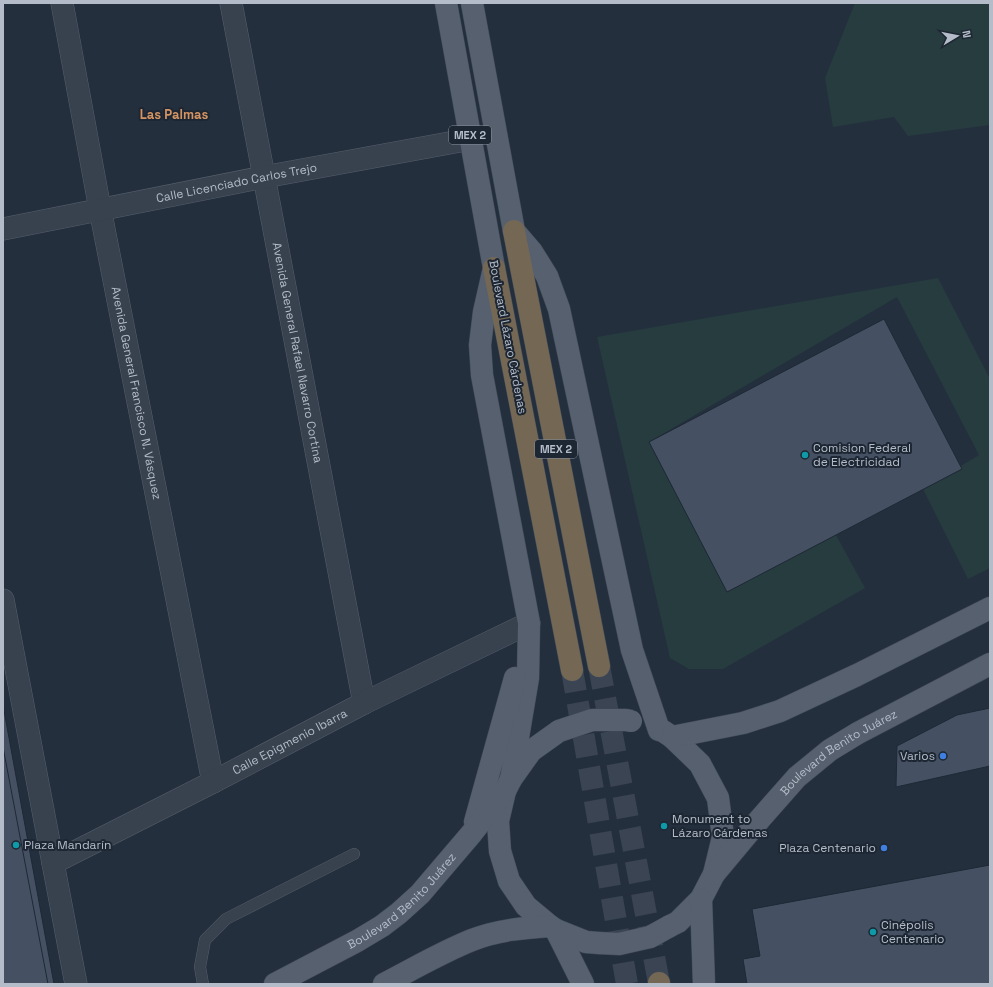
<svg xmlns="http://www.w3.org/2000/svg" width="993" height="987" viewBox="0 0 993 987" font-family="'Space Grotesk',sans-serif">
<style>
.green{fill:#263c3f}
.building{fill:#455162;stroke:#1f2835}
.lines{fill:none;stroke-linecap:round;stroke-linejoin:round}
.motorway-tunnel{stroke:#3a4453;stroke-width:22;stroke-dasharray:22 11;stroke-linecap:butt}
.service-casing{stroke:#565f6c;stroke-width:12}
.minor-casing{stroke:#565f6c;stroke-width:23}
.primary-casing{stroke:#414a57;stroke-width:23}
.motorway-casing{stroke:#434c59;stroke-width:23}
.service{stroke:#38414e;stroke-width:11}
.minor{stroke:#38414e;stroke-width:22}
.primary{stroke:#56606e;stroke-width:22}
.motorway{stroke:#746855;stroke-width:22}
.primary-bridge-casing{stroke:#414a57;stroke-width:23;stroke-linecap:butt}
.primary-bridge{stroke:#56606e;stroke-width:22}
.culture-dot{fill:#0f9aa8;stroke:#1d2633;stroke-width:1.5}
.shop-dot{fill:#3f7fe0;stroke:#1d2633;stroke-width:1.5}
.labels{text-anchor:middle;dominant-baseline:central;stroke-width:4;stroke-linejoin:round;paint-order:stroke}
.shield{fill:#1d2633;stroke:#878f9c;stroke-width:1}
.shield-label{font-size:11px;font-weight:bold;fill:#b4bcc9}
.street-label{font-size:12px;fill:#b4bcc9;stroke:#1d2633}
.poi-label{font-size:12px;fill:#b4bcc9;stroke:#1d2633;text-anchor:start}
.neighbourhood-label{font-size:13px;font-weight:bold;fill:#d59563;stroke:#1d2633}
</style>
<rect width="100%" height="100%" fill="#242f3e"/>
<path class="green" d="M855 3H990V125L908 136 894 117 833 127 825 78Z
M938 278 990 379V568L968 579 923 489 979 455 897 297 649 442 727 591 836 535 865 588 723 669H689L670 658 597 337Z"/>
<path class="building" d="M884 319 962 469 727 592 649 442Z
M3 705 54 984H3Z
M990 708V766L896 787 897 746 957 715Z
M3 747 48 984H3Z
M990 865V984H747L743 959 760 956 752 909Z"/>
<g class="lines">
<path class="motorway-tunnel" d="M599 666 659 983
M572 670 627 984"/>
<defs>
<path id="service" d="M203 984 200 967 205 940 226 919 354 854"/>
<g id="minor">
<path id="s1" d="M62 3 100 209 213 782"/>
<path id="s2" d="M231 3 364 703"/>
<path id="s3" d="M3 229 264 177 471 139"/>
<path d="M3 600 76 984"/>
<path id="s4" d="M53 863 213 782 364 703 529 623"/>
</g>
<g id="primary">
<path d="M446 3 494 268 484 312 480 345 482 375 529 623 528 678 511 779"/>
<path d="M472 3 514 231 532 252 547 276 559 309 632 650 659 730"/>
<path d="M559 731 531 751 511 779 505 791 498 821 500 851 509 881 526 906 550 926 556 930 586 942 599 943"/>
<path d="M663 731 672 737 700 764 718 798 723 837 714 874 701 899 678 922 670 926"/>
<path d="M672 737 743 723 780 711 857 675 990 608"/>
<path d="M475 822 515 678"/>
<path id="s5" d="M714 874 760 819 797 777 830 750 858 733 990 664"/>
<path d="M701 899 704 984"/>
<path d="M556 930 583 984"/>
<path id="s6" d="M275 984 357 941 382 926 399 913 420 894 472 833 505 791"/>
<path d="M384 984C413 969 442 952 472 940 497 930 523 928 550 926"/>
</g>
<path id="motorway" d="M514 231 599 666
M494 268 572 670
M659 983V984"/>
</defs>
<use href="#service" class="service-casing"/>
<use href="#minor" class="minor-casing"/>
<use href="#primary" class="primary-casing"/>
<use href="#motorway" class="motorway-casing"/>
<use href="#service" class="service"/>
<use href="#minor" class="minor"/>
<use href="#primary" class="primary"/>
<use href="#motorway" class="motorway"/>
<defs>
<path id="primary-bridge" d="M559 731 592 720H626L631 721
M599 943 619 944 650 937 670 926"/>
</defs>
<use href="#primary-bridge" class="primary-bridge-casing"/>
<use href="#primary-bridge" class="primary-bridge"/>
</g>
<g class="culture-dot">
<circle cx="805" cy="455" r="4"/>
<circle cx="664" cy="826" r="4"/>
<circle cx="16" cy="845" r="4"/>
<circle cx="873" cy="932" r="4"/>
</g>
<g class="shop-dot">
<circle cx="943" cy="756" r="4"/>
<circle cx="884" cy="848" r="4"/>
</g>
<g class="labels">
<g class="shield">
<rect x="449" y="126" width="42" height="18" rx="3"/>
<rect x="535" y="440" width="42" height="18" rx="3"/>
</g>
<g class="shield-label">
<text x="470" y="135">MEX 2</text>
<text x="556" y="449">MEX 2</text>
</g>
<g class="street-label">
<text stroke="none"><textPath href="#s3" startOffset="238">Calle Licenciado Carlos Trejo</textPath></text>
<text transform="translate(508 337) rotate(79)">Boulevard Lázaro Cárdenas</text>
<text stroke="none"><textPath href="#s2" startOffset="356">Avenida General Rafael Navarro Cortina</textPath></text>
<text stroke="none"><textPath href="#s1" startOffset="397">Avenida General Francisco N. Vásquez</textPath></text>
<text stroke="none"><textPath href="#s4" startOffset="266">Calle Epigmenio Ibarra</textPath></text>
<text stroke="none"><textPath href="#s5" startOffset="176">Boulevard Benito Juárez</textPath></text>
<text stroke="none"><textPath href="#s6" startOffset="153">Boulevard Benito Juárez</textPath></text>
</g>
<g class="poi-label">
<text x="813" y="448">Comision Federal<tspan x="813" dy="14">de Electricidad</tspan></text>
<text x="935" y="756" text-anchor="end">Varios</text>
<text x="672" y="819">Monument to<tspan x="672" dy="14">Lázaro Cárdenas</tspan></text>
<text x="24" y="845">Plaza Mandarín</text>
<text x="876" y="848" text-anchor="end">Plaza Centenario</text>
<text x="881" y="925">Cinépolis<tspan x="881" dy="14">Centenario</tspan></text>
</g>
<g class="neighbourhood-label">
<text x="174" y="114">Las Palmas</text>
</g>
</g>
<rect width="993" height="987" fill="none" stroke="#b4bcc9" stroke-width="8"/>
<g transform="translate(957 36) rotate(80)" stroke="#1d2633" stroke-width="3" paint-order="stroke">
<path d="M0-3L7 15L0 10L-7 15Z" fill="#b4bcc9"/>
<text y="-6" font-size="11" font-weight="bold" text-anchor="middle" fill="#b4bcc9">N</text>
</g>
</svg>
